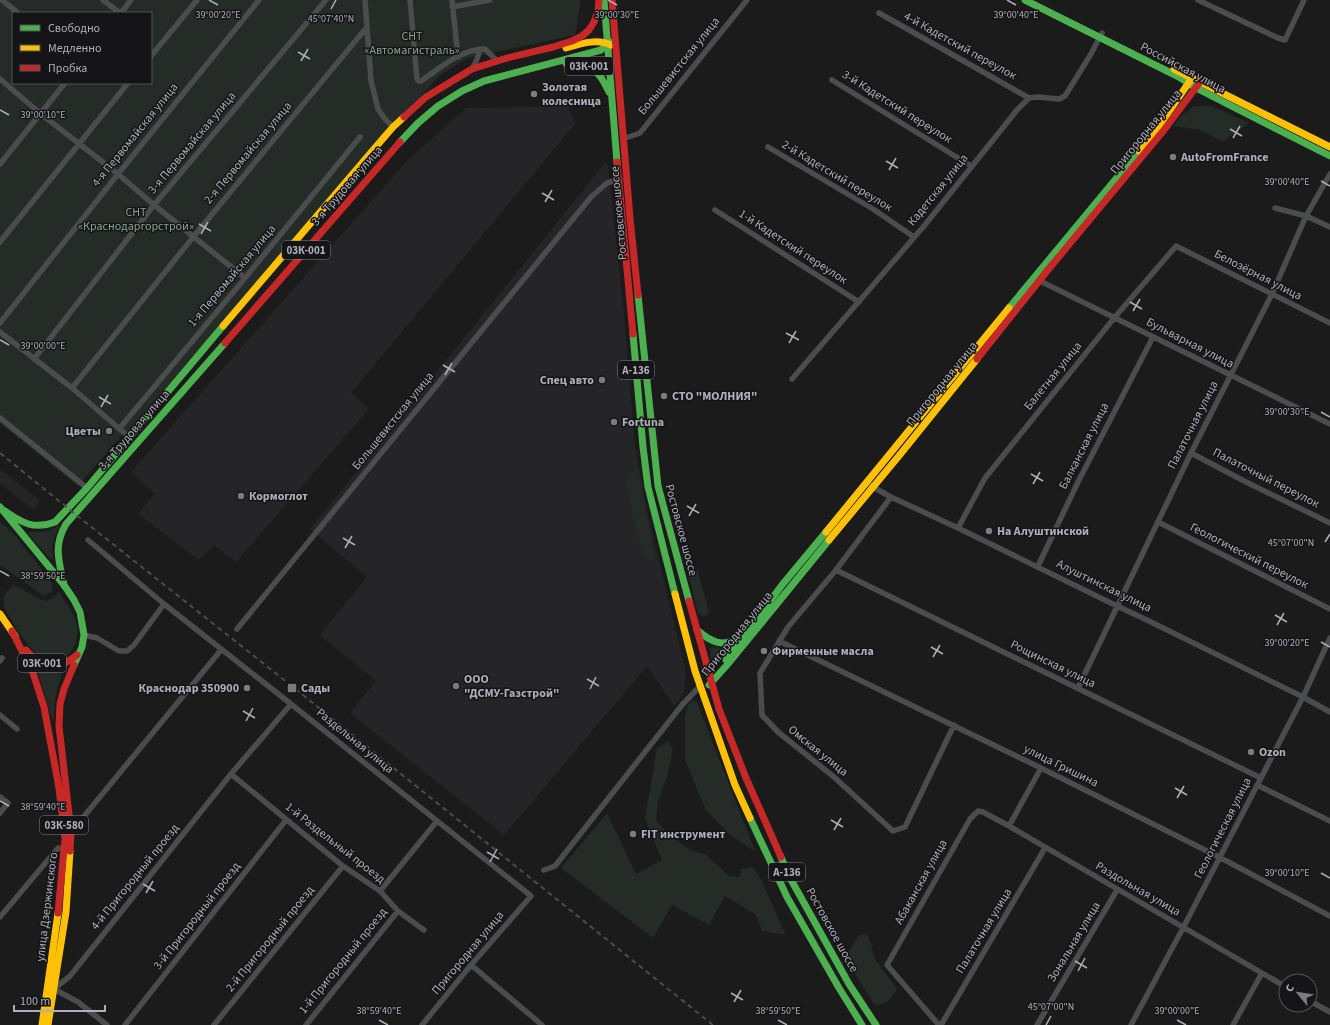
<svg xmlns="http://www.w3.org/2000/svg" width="1330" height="1025" viewBox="0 0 1330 1025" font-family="'Source Sans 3',sans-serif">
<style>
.built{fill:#252527}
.green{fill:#252b26;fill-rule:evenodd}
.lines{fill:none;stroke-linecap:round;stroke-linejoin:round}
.street{stroke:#4b4c4d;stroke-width:5.5}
.fast{stroke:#4caf50;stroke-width:7}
.slow{stroke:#ffc107;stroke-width:7}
.jam{stroke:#c62828;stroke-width:7}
.rail{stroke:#4c4c4f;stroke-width:2;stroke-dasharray:5 4;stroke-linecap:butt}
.ticks{fill:none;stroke:#aeafba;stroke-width:1.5}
.poi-dot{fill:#7b7b82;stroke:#151517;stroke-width:1.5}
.labels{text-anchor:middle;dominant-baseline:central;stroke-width:3;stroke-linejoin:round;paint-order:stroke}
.shield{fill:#151517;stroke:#808189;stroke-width:1}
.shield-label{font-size:11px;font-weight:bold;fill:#aeafba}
.park-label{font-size:12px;fill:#87a38e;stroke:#151517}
.street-label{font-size:12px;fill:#aeafba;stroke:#151517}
.poi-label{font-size:12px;font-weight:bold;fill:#aeafba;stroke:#151517;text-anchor:start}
.ticks-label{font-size:10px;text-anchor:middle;fill:#aeafba;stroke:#151517;stroke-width:3;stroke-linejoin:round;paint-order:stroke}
</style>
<rect width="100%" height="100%" fill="#1b1b1b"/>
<path class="built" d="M568 106 575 124 351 393 369 409 236 562 214 545 199 560 138 514 155 493 131 472 408 160 466 108Z
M605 163 608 166 623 304 635 446 648 515 686 673 684 692 674 706 647 666 504 835 350 713 376 681 320 635 367 577 310 529Z
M2 470 40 501 33 510 0 483V472Z"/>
<path class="green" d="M0 0H581L575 35 468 58 440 75 393 127 129 437 124 433 78 486 0 423ZM13 13H151V83H13Z
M1194 106H1212L1249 123 1223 142 1201 130 1173 126 1181 116Z
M637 466 655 558 652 562 642 556 625 481Z
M0 522 12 532 49 578 53 586 51 592 44 596 0 565Z
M60 525C53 537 52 546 53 559L51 560 28 534 30 532C43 532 48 532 60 525Z
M692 568 698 571 709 613 704 617 698 613 688 573Z
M14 585C19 588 24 590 29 593 43 601 46 605 59 592 65 601 74 613 77 624 81 646 64 671 40 656 24 645 16 626 5 610 1 597 4 593 14 585Z
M713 647 725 648 727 650 726 654 718 664 715 665 712 663 709 648Z
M43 671 58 672 61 674C62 679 59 682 58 686 55 697 54 708 54 719L52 720 39 676V672Z
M693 700 697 702 755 851 731 836 706 810 685 760V717L688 704Z
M668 741 673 750 668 774 658 801 656 820 669 835 691 850 705 854 729 876 740 877 741 869 752 867 759 875 786 935 762 931 756 915 725 896 709 925 672 905 653 938 561 868 607 813 636 874 662 860 645 818 657 748Z
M866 933 871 943 875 959 897 989C892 998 886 1006 875 1005L845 958 858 936Z"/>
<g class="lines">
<path class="street" d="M2 0 18 13
M103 0 120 13
M365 0 371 81 378 109 385 119 393 127
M410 0 417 79 419 81H421C440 68 461 49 485 49L497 61
M452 0 458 57
M1198 0 1278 38 1285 40 1304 0
M452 7 490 0
M121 13 131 0
M879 13 1029 98
M151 56 197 0
M472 69 477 59 480 49
M0 79 41 114 118 174 154 205 245 278
M832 80 971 166
M623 139 640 133 747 0
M768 147 873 209 914 237
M0 164 65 83
M1275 208 1306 216 1330 227
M715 210 859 302
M0 242 128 83
M1036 279 1330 424
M0 323 118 174 259 0
M0 332 72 388 129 437
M34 359 154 205 326 0
M792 379 924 226 1017 110 1029 98 1038 97 1059 99 1065 96 1091 54 1102 33
M72 388 194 236 367 27
M0 418 87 488
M119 429 245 278 360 137
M1191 453 1246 482 1330 523
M871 486 891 497 958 528 1117 606 1149 621 1303 697 1330 712
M891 497 836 570 788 627 760 673 762 715 778 732 834 777 893 831 905 827 954 725
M1158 522 1330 609
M958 528 985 478 1115 317 1176 246 1330 323
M88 540 164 604 291 704 531 896 471 965 422 1025
M1038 566 1078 482 1153 337
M836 570 1261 778
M237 629 591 197 607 183 620 179
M84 635 97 638 119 651H127L134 645 164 604
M779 641 1041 768 1219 857 1330 916
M0 661 2 658
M1078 688 1191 453 1272 294 1306 216 1330 174
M0 715 17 729
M231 774 343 866 380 891 398 911 424 930
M1257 785 1330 821
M0 797 8 803 0 813
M1009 826 1041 768
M71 832 221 650
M544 870 555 866 682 705 700 686
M380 891 437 821
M0 917 58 848 64 849
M471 965 542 1025
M1310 1001 1330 1012
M107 1025 78 1002 54 989 70 976 231 774 291 704
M125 1025 286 820
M214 1025 343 866
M306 1025 398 911
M939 1025 887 965 970 819 978 811 983 812 1009 826 1286 987
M941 1025 1045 848
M1037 1025 1117 890
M1131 1025 1183 928 1303 697 1330 638
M1233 1025 1262 973"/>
<path class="fast" d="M604 0 617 162
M1025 0 1179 77 1196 88 1330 156
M566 63C590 62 599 70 609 92
M400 142 418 123 438 106 462 91 484 81 601 50 609 41
M638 295 658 486 689 601
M1009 308 1139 151
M633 334 643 447 648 487 675 594
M0 507 64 585 74 600 80 612 84 635 82 647 74 665
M5 511C22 523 34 530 55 522L87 488 223 326
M64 585C59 561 53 546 66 524L225 343
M697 630C711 642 724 649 740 636
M726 660 782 585 826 532
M709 685 727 665 829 540
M750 818 787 897 839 988 862 1025
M781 857 789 876 849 984 876 1025"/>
<path class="slow" d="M566 48C580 44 597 38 611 45
M1174 69 1330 147
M1139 151 1159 126 1192 78
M223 326 374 149 393 127 404 117
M826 532 1009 308
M829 540 898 457 977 359
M675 594 695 671 735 785 750 818
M0 614 15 636
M42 1025 58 913
M48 1025 66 912 70 851"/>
<path class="jam" d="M612 0 630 218 638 295
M404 117 426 97 472 69 507 58 553 47 572 41 582 36 589 30 594 22 598 11 599 0
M617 162 633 334
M225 343 400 142
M977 359 1047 271 1164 130 1200 82
M689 601 719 709 746 778 781 857
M12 631 33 673 44 707 59 788 65 839 58 913
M26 650C42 669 58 671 77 655
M70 851 71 832 59 726 60 704 64 689 74 665"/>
<path class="rail" d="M0 453 80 518 293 687 713 1025"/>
</g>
<path class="ticks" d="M209 0 218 5M608 0 617 5M1007 0 1016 5M331 9 336 0M298 52 310 59M301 61 308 49M0 110 9 115M1230 129 1242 136M1233 138 1240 126M886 161 898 168M889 170 896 158M1321 181 1330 186M542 193 554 200M545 202 552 190M199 224 211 231M201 234 208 222M1130 302 1142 309M1133 311 1140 299M786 333 799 340M0 340 9 345M789 343 796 331M443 365 455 372M445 375 452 363M99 397 111 404M101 407 108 395M1321 412 1330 417M1031 474 1043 481M1033 484 1040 472M687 506 699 513M689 516 696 504M343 538 355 545M1325 542 1330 534M345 548 352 536M0 571 9 576M1275 615 1287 622M1277 625 1284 613M1321 642 1330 647M931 647 943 654M933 657 940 645M587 679 599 686M590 689 596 677M243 711 255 718M246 721 253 708M1175 788 1187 795M1177 798 1184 786M0 801 9 806M831 820 843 827M834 830 841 818M487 852 499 859M490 862 497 849M1321 873 1330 878M143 884 155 891M146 893 153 881M1075 961 1087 968M1078 971 1085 958M731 993 743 1000M734 1002 741 990M379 1020 388 1025M778 1020 787 1025M1177 1020 1186 1025M1046 1025 1051 1016"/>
<g class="poi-dot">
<circle cx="534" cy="94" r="4"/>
<circle cx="1173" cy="157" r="4"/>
<circle cx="602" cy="380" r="4"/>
<circle cx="664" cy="396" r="4"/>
<circle cx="614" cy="422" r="4"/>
<circle cx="109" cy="431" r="4"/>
<circle cx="241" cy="496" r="4"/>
<circle cx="989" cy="531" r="4"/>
<circle cx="764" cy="651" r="4"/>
<circle cx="456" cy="686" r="4"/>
<circle cx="247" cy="688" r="4"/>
<rect x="287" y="683" width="10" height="10" rx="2"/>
<circle cx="1251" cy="752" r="4"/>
<circle cx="633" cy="834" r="4"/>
</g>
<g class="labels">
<g class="shield">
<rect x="565" y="57" width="48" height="18" rx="3"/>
<rect x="282" y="241" width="48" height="18" rx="3"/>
<rect x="618" y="361" width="36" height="18" rx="3"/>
<rect x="18" y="654" width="48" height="18" rx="3"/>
<rect x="40" y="816" width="48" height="18" rx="3"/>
<rect x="769" y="863" width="36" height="18" rx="3"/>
</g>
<g class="shield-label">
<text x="589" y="66">03К-001</text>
<text x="306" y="250">03К-001</text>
<text x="636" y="370">А-136</text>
<text x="42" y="663">03К-001</text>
<text x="64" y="825">03К-580</text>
<text x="787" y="872">А-136</text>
</g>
<g class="park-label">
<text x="412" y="36">СНТ<tspan x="412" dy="14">«Автомагистраль»</tspan></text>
<text x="136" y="212">СНТ<tspan x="136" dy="14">«Краснодаргорстрой»</tspan></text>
</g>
<g class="street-label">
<text transform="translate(960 46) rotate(29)">4-й Кадетский переулок</text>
<text transform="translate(679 66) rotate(-51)">Большевистская улица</text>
<text transform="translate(1183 68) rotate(28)">Российская улица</text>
<text transform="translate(897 107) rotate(32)">3-й Кадетский переулок</text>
<text transform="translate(1146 132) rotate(-51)">Пригородная улица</text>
<text transform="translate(135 135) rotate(-51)">4-я Первомайская улица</text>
<text transform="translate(192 143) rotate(-50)">3-я Первомайская улица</text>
<text transform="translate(248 153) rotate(-50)">2-я Первомайская улица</text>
<text transform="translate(837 176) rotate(31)">2-й Кадетский переулок</text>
<text transform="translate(347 186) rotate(-49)">3-я Трудовая улица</text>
<text transform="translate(938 190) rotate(-51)">Кадетская улица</text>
<text transform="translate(619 213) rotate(-95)">Ростовское шоссе</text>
<text transform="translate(793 247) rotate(33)">1-й Кадетский переулок</text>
<text transform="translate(1258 275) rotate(27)">Белозёрная улица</text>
<text transform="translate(232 276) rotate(-50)">1-я Первомайская улица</text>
<text transform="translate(1190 343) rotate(27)">Бульварная улица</text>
<text transform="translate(1053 376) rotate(-51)">Балетная улица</text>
<text transform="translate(942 384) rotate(-51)">Пригородная улица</text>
<text transform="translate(393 421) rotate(-51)">Большевистская улица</text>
<text transform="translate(1193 425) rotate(-63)">Палаточная улица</text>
<text transform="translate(134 430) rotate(-49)">3-я Трудовая улица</text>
<text transform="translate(1084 446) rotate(-63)">Балканская улица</text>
<text transform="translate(1266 478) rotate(27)">Палаточный переулок</text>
<text transform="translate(681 530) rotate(75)">Ростовское шоссе</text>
<text transform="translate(1249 556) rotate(27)">Геологический переулок</text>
<text transform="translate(1104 586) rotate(26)">Алуштинская улица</text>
<text transform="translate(737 634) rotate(-51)">Пригородная улица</text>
<text transform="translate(1053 664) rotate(26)">Рощинская улица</text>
<text transform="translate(355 741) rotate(39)">Раздельная улица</text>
<text transform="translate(818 751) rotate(39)">Омская улица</text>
<text transform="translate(1061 766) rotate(26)">улица Гришина</text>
<text transform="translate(1223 828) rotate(-63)">Геологическая улица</text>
<text transform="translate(335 843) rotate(38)">1-й Раздельный проезд</text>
<text transform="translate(135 877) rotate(-51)">4-й Пригородный проезд</text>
<text transform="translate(921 882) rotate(-61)">Абаканская улица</text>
<text transform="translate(1138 889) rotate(30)">Раздольная улица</text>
<text transform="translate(47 907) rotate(-83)">улица Дзержинского</text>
<text transform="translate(197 916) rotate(-52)">3-й Пригородный проезд</text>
<text transform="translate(832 930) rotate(61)">Ростовское шоссе</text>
<text transform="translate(984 931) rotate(-59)">Палаточная улица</text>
<text transform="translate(270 939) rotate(-51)">2-й Пригородный проезд</text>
<text transform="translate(1074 942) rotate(-59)">Зональная улица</text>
<text transform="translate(468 953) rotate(-50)">Пригородная улица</text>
<text transform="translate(343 961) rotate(-51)">1-й Пригородный проезд</text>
</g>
<g class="poi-label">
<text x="542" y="87">Золотая<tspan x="542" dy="14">колесница</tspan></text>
<text x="1181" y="157">AutoFromFrance</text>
<text x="594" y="380" text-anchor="end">Спец авто</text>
<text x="672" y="396">СТО "МОЛНИЯ"</text>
<text x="622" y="422">Fortuna</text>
<text x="101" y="431" text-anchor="end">Цветы</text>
<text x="249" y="496">Кормоглот</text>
<text x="997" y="531">На Алуштинской</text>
<text x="772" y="651">Фирменные масла</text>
<text x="464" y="679">ООО<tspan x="464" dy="14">"ДСМУ-Газстрой"</tspan></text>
<text x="239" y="688" text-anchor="end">Краснодар 350900</text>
<text x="301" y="688">Сады</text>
<text x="1259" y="752">Ozon</text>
<text x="641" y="834">FIT инструмент</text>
</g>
</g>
<g class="ticks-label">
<text x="218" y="18">39°00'20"E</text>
<text x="1016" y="18">39°00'40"E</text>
<text x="617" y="18">39°00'30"E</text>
<text x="331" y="22">45°07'40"N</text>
<text x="43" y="118">39°00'10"E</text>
<text x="1287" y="185">39°00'40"E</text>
<text x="43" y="349">39°00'00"E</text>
<text x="1287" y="415">39°00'30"E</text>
<text x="1291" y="546">45°07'00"N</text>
<text x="43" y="579">38°59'50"E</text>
<text x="1287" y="646">39°00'20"E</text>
<text x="43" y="810">38°59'40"E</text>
<text x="1287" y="876">39°00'10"E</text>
<text x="1051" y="1010">45°07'00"N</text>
<text x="379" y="1014">38°59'40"E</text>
<text x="778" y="1014">38°59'50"E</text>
<text x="1177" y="1014">39°00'00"E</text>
</g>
<rect x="12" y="12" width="140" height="72" fill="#151517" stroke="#525358"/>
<rect x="20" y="25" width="20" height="6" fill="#4caf50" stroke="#525358"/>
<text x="48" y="32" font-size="12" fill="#aeafba">Свободно</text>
<rect x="20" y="45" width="20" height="6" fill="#ffc107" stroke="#525358"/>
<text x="48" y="52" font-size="12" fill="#aeafba">Медленно</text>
<rect x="20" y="65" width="20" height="6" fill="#c62828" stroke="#525358"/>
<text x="48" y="72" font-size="12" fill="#aeafba">Пробка</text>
<g transform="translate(1298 993) rotate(300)"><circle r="19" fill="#151517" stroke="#525358"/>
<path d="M0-3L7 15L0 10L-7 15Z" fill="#7b7b82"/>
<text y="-6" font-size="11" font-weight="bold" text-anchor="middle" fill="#aeafba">С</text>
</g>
<path d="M14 1005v6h91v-6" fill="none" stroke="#aeafba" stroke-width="2"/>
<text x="20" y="1005" font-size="12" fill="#aeafba" stroke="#151517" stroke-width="3" paint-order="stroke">100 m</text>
</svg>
